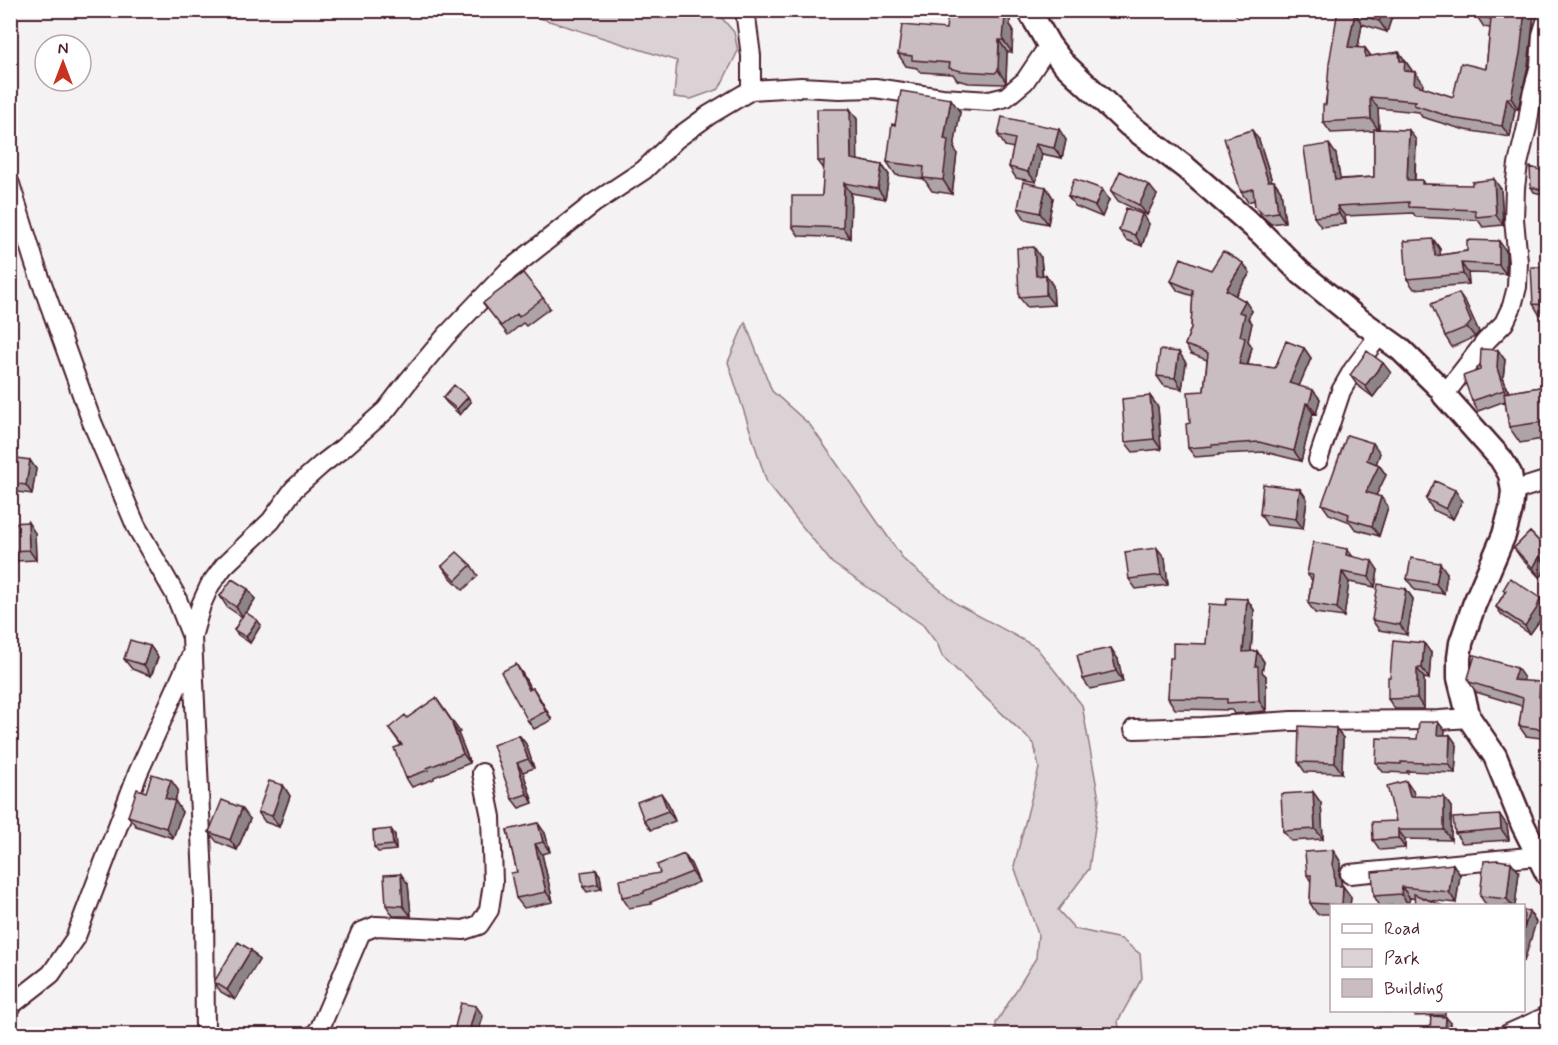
<svg xmlns="http://www.w3.org/2000/svg" width="1558" height="1045" viewBox="0 0 1558 1045" font-family="Mynerve,sans-serif">
<style>
.green{fill:#dbd2d5;stroke:#927880;stroke-width:1.5}
.lines{fill:none;stroke-linecap:round;stroke-linejoin:round}
.minor-casing{stroke:#4a1f2b;stroke-width:22}
.tertiary-casing{stroke:#4a1f2b;stroke-width:27}
.minor{stroke:#fff;stroke-width:18}
.tertiary{stroke:#fff;stroke-width:22}
.wall{fill:#aea3a6;stroke:#4a1f2b;stroke-width:1.5}
.shaded-wall{fill:#8d8487;stroke:#4a1f2b;stroke-width:1.5}
.building{fill:#cabdc1;stroke:#4a1f2b;stroke-width:1.5}
</style>
<rect width="100%" height="100%" fill="#f4f2f2"/>
<filter id="ink" filterUnits="userSpaceOnUse"><feTurbulence type="fractalNoise" baseFrequency=".0167" numOctaves="2"/><feDisplacementMap in="SourceGraphic" scale="12" xChannelSelector="R" yChannelSelector="G"/><feConvolveMatrix kernelMatrix="1 2 1 2 8 2 1 2 1" color-interpolation-filters="sRGB"/></filter>
<g filter="url(#ink)">
<path class="green" d="M519 11H702L720 16 734 32 738 51 719 89 691 99 674 97 677 61 530 15Z
M745 322 772 391 810 425 904 560 957 604 1036 647 1082 705 1099 799 1089 869 1058 910 1075 929 1121 939 1140 954 1142 978 1118 1021 1120 1034H996V1023L1036 958 1038 934 1014 866 1039 768 1034 744 942 656 938 645 923 625 832 563 767 483 728 362Z"/>
<g class="lines">
<defs>
<path id="minor" d="M745 10 751 56V90
M10 184 35 264 92 422 136 526 175 594 192 637 204 901 205 1034
M1444 395 1486 341 1504 323 1512 306 1517 287 1518 262 1514 219 1515 188 1518 164 1527 127 1532 95 1540 65 1542 35 1548 15
M1318 460 1341 391 1353 370 1380 334
M1513 491 1548 480
M192 637 201 605 210 585 224 566 271 521 294 489 321 465 343 448 386 410 409 380 446 336 508 271 594 203 644 170 676 139 709 115 751 90 801 87 839 89 875 88 942 98 990 101 1006 97 1025 81 1049 45
M1134 729 1203 727 1291 721 1440 720 1469 718
M1350 874 1538 856
M10 1006 51 974 75 939 138 773 191 656
M315 1034 320 1028 361 932 376 926 464 930 479 925 489 910 493 883 491 817 482 773
M1508 1034 1548 1016"/>
<path id="tertiary" d="M1029 10 1049 45 1062 62 1129 125 1186 168 1262 234 1301 273 1354 316 1400 349 1443 391 1444 395 1501 459 1510 474 1513 491 1511 509 1504 535 1474 605 1461 643 1459 658V678L1469 718 1495 756 1523 825 1548 875"/>
</defs>
<use href="#minor" class="minor-casing"/>
<use href="#tertiary" class="tertiary-casing"/>
<use href="#minor" class="minor"/>
<use href="#tertiary" class="tertiary"/>
</g>
<path class="wall" d="M761 10H800L765 16Z
M1233 10H1253V15H1236Z
M1338 10H1394L1387 32 1362 24 1358 48H1365L1371 56 1399 52 1413 72H1415L1423 83 1422 87 1453 97 1486 69 1490 28 1484 27 1476 15 1478 10H1538L1536 15 1534 14 1528 66 1518 109H1515L1510 137 1465 130 1422 117 1419 112 1378 108 1379 129 1416 140 1415 180H1422L1424 184 1501 189 1503 225 1483 227 1478 220 1416 217 1413 213 1345 216 1346 224 1321 227 1314 217 1336 154 1340 179 1374 177V131L1331 133 1323 122Z
M1010 25 1013 29 1012 52H1007L1006 82 1004 84 969 83 957 80 953 74 920 72 917 68 906 66 898 54 946 29Z
M850 109 857 119V160L882 165 889 175 885 199 851 193 850 238 799 236 792 226 822 196 824 169 818 161Z
M960 112 954 148 957 153 952 194 932 191 924 179 896 175 887 162 895 125Z
M998 135 1066 140 1062 158 1042 154 1036 182 1016 178 1009 167 1014 148 1005 146Z
M1259 140 1272 181H1274L1281 191 1285 222 1271 224 1262 216 1255 206 1254 200 1248 202 1241 192Z
M1548 172V191L1546 195 1534 192 1531 187Z
M1046 187 1053 198 1048 224 1025 219 1018 208Z
M1111 191 1157 195 1147 215 1118 201Z
M1068 196 1109 200 1102 217 1075 206Z
M1142 214 1149 224 1142 246 1126 240 1119 230Z
M1433 239 1440 249V255L1467 251H1506V274L1468 273 1469 284 1414 289 1407 279Z
M1041 258 1043 276 1046 275 1053 286 1054 305 1027 307 1019 297Z
M1548 267V316L1546 314H1539L1533 304Z
M1211 270 1250 273 1235 296 1245 301 1252 311 1248 318 1252 323 1248 341 1252 347 1248 365 1275 368 1304 348 1311 358 1299 386 1320 399 1316 414 1313 413 1301 461 1265 452 1219 454V455L1195 457 1188 448 1190 423 1204 391 1207 360 1191 354 1185 345 1191 328 1193 296 1178 291 1171 281Z
M543 298 550 308 526 326 523 323 508 335 483 303Z
M1466 303 1479 332 1475 337 1452 347 1445 336Z
M1505 360 1503 378 1509 392 1546 386 1548 387V438L1520 443 1509 427 1505 401 1478 411 1472 401 1480 370Z
M1186 363 1182 389 1164 386 1157 376Z
M1391 373 1373 397 1357 385 1350 375Z
M1150 396 1158 407 1161 449 1133 452 1125 442Z
M443 398 471 402 460 415 447 403Z
M1380 453 1376 464 1379 465 1386 475 1376 495 1388 507 1379 536 1355 529 1350 522 1329 514 1322 504Z
M10 457 36 469 32 494 10 491Z
M1300 489 1307 499 1303 529 1267 525 1260 514Z
M1426 499 1462 501 1453 519 1433 510Z
M10 523 35 533 36 560 15 561 10 555Z
M1530 532 1548 550V567L1540 578 1521 558 1514 548Z
M1353 557 1378 570 1375 587 1349 582 1344 617 1315 613 1308 603 1312 580 1307 574Z
M1165 558 1168 585 1136 589 1129 579Z
M471 565 478 576 463 590 449 576 442 566Z
M1447 573 1444 594 1415 590 1407 579Z
M248 589 255 599 246 613 257 620 261 625 250 643 238 635 234 630 242 617 227 607 220 596Z
M1406 589 1413 599 1407 635 1379 630 1372 620Z
M1503 590 1546 606 1543 616 1530 634 1502 615 1496 607 1505 592Z
M1247 599 1254 610 1251 652 1257 651 1264 662 1262 672 1266 676V711L1234 714 1232 710 1175 709 1168 698 1173 658 1206 644 1226 605Z
M150 646 158 657 151 676 132 669 124 659Z
M1431 653 1429 679 1424 678V709H1395L1388 699Z
M1118 659 1123 682 1090 689 1083 679Z
M522 673 531 689 533 688 539 697 552 720 534 729 528 721Z
M1524 678 1523 681 1547 692 1548 739 1526 736 1519 726 1522 706 1476 692 1469 682Z
M436 698 460 732 458 733 470 763 434 777V779L412 787 406 778 401 745 389 728 407 718Z
M1438 722 1445 731 1444 735H1450L1457 745 1455 773 1407 771 1408 773 1383 772 1376 763 1417 739Z
M519 735 526 744 534 768 523 772 533 803 519 808 512 799Z
M1343 738 1342 773 1305 772 1298 762Z
M283 785 290 796 279 827 265 822 258 812Z
M178 790 175 801 182 812 173 838 136 826 128 816 146 792Z
M1413 791 1414 797H1444L1451 807V840L1405 839V848L1380 850 1373 840 1396 821Z
M1313 792 1321 803 1323 839 1291 841 1283 831Z
M668 803 675 821 651 830 644 820Z
M250 819 237 850 217 842 209 832Z
M1507 825 1509 840 1462 843 1455 833Z
M507 830 545 833 550 852 542 854 553 902 524 908 516 898 517 872Z
M395 835 396 850 378 852 374 847Z
M1333 850 1340 861V868L1339 874 1341 881 1342 886 1351 897 1350 906H1332V914H1317L1310 903 1311 882 1307 875Z
M684 854 691 864 699 882 651 902 652 904 629 908 622 897 660 873Z
M1511 862 1519 872 1515 906H1487L1480 896Z
M1453 864 1460 875 1456 903 1410 898 1408 904 1380 906 1374 896Z
M596 870 600 875 602 889 587 892 583 887Z
M408 884 411 916H393L386 905Z
M251 950 259 960 235 1000 221 992 214 982Z
M1386 1011H1445V1015L1415 1016 1412 1012H1387Z
M1450 1022 1449 1035H1432L1430 1031Z"/>
<path class="shaded-wall" d="M1002 10H1011L1010 25 1013 29 1012 52 1003 40Z
M1383 10H1394L1387 32 1379 21Z
M1525 10H1531L1534 14 1528 66 1518 109 1511 98Z
M1533 10H1538L1536 15Z
M1355 13 1362 24 1356 58 1348 47Z
M999 40 1007 52 1006 82 998 70Z
M1365 48 1373 59 1365 57Z
M1399 52 1413 72 1404 71 1400 61Z
M1415 72 1423 83 1421 96 1414 84Z
M1370 97 1378 108 1379 131 1371 119Z
M1507 98 1515 109 1510 137 1502 126Z
M951 99 960 112 954 148 957 153 952 194 943 180 944 139Z
M850 109 857 119 858 169 851 159Z
M1059 129 1066 140 1062 158 1054 148Z
M1252 130 1259 140 1275 191 1268 181Z
M1409 130 1416 140 1414 190 1407 180Z
M1035 144 1042 154 1036 182 1028 172Z
M1329 144 1336 154 1342 190 1335 180Z
M882 165 889 175 885 199 878 189Z
M1548 173V191L1546 195 1543 190Z
M1494 179 1501 189 1503 225 1496 215Z
M1274 181 1281 191 1285 222 1278 212Z
M844 183 851 193 850 238 843 228Z
M1149 185 1157 195 1147 215 1139 205Z
M1046 187 1053 198 1048 224 1040 213Z
M1102 189 1109 200 1102 217 1095 206Z
M1337 206 1345 216 1346 224 1339 214Z
M1142 214 1149 224 1142 246 1135 235Z
M1433 239 1440 249 1441 265 1435 256Z
M1499 241 1506 251V274L1499 265Z
M1034 247 1041 258 1043 286 1036 276Z
M1243 263 1250 273 1232 300 1226 290Z
M1461 263 1468 273 1469 284 1463 274Z
M1046 275 1053 286 1054 305 1046 295Z
M1459 293 1466 303 1479 332 1475 337 1467 327Z
M1245 301 1252 311 1248 318 1252 323 1248 341 1252 347 1245 374 1239 364 1240 336 1239 312Z
M1304 348 1311 358 1296 393 1289 383Z
M1498 350 1505 360 1503 378 1511 399 1504 390 1497 368Z
M1179 352 1186 363 1182 389 1175 378Z
M1383 363 1391 373 1373 397 1365 386Z
M1313 390 1320 399 1316 414 1309 404Z
M1150 396 1158 407 1161 449 1154 439Z
M468 397 471 402 460 415 457 409Z
M1306 403 1313 413 1301 461 1294 451Z
M1373 443 1380 453 1374 470 1367 460Z
M30 460 36 469 32 494 26 485Z
M1379 465 1386 475 1373 502 1366 492Z
M1300 489 1307 499 1303 529 1296 519Z
M1455 490 1462 501 1453 519 1446 509Z
M1381 497 1388 507 1379 536 1372 526Z
M28 522 35 533 36 560 29 550Z
M1157 548 1165 558 1168 585 1161 575Z
M1347 549 1354 558 1346 555Z
M1540 556 1547 567 1540 578 1533 568Z
M1372 561 1378 570 1375 587 1369 577Z
M1440 563 1447 573 1444 594 1436 584Z
M1342 572 1349 582 1344 617 1337 608Z
M248 589 255 599 243 617 236 607Z
M1406 589 1413 599 1407 635 1400 625Z
M1540 598 1546 606 1543 616 1530 634 1525 626Z
M1247 599 1254 610 1250 662 1243 652Z
M257 620 261 625 250 643 246 637Z
M1424 643 1431 653 1429 679 1422 668Z
M150 646 158 657 151 676 144 665Z
M1111 648 1118 659 1123 682 1116 671Z
M1257 651 1264 662 1262 672 1266 676V711L1259 701 1255 666Z
M516 664 522 673 536 699 529 690Z
M1417 668 1424 678V709L1417 698Z
M1517 668 1524 678 1520 690 1513 680Z
M1540 682 1547 692 1546 707 1539 697Z
M533 688 539 697 552 720 546 711Z
M1438 722 1445 731 1443 744 1437 735Z
M452 724 458 733 470 763 463 754Z
M1336 728 1343 738 1342 773 1335 763Z
M519 735 526 744 534 768 528 759Z
M1450 735 1457 745 1455 773 1449 764Z
M517 763 523 772 533 803 527 794Z
M171 780 178 790 175 801 182 812 173 838 166 828 165 798Z
M1406 781 1413 791 1417 806 1410 796Z
M283 785 290 796 279 827 272 816Z
M1313 792 1321 803 1323 839 1315 829Z
M661 793 668 803 675 821 668 811Z
M1444 797 1451 807V840L1444 830Z
M242 808 250 819 237 850 230 840Z
M1500 815 1507 825 1509 840 1501 829Z
M538 823 545 833 550 852 543 842Z
M391 829 395 835 396 850 393 845Z
M1398 830 1405 839V848L1398 838Z
M535 844 542 854 553 902 546 892Z
M1333 850 1340 861V868L1339 874 1341 881 1342 896 1335 886 1332 864Z
M684 854 691 864 699 882 692 872Z
M1511 862 1519 872 1515 906H1512L1507 899Z
M1453 864 1460 875 1456 903 1449 892Z
M596 870 600 875 602 889 598 884Z
M401 874 408 884 411 916 403 906Z
M1343 886 1351 897 1350 906 1342 905Z
M1402 887 1410 898 1408 904 1401 894Z
M1529 911 1536 922 1524 962V929Z
M251 950 259 960 235 1000 227 990Z
M476 1006 483 1016 478 1035H468Z
M1446 1017 1450 1022 1449 1035H1446L1445 1033Z"/>
<path class="building" d="M948 10H1002V17H1005L1003 40H999L998 70 995 73 961 71 949 68 950 63 912 60V56L898 54 902 25 946 29Z
M1338 10H1383L1379 21 1355 13 1348 47 1365 48V57L1399 52 1400 61H1405L1404 71 1415 72 1414 84 1453 97 1461 63 1486 69 1491 19 1476 15 1478 10H1525L1520 54 1511 98H1507L1502 126 1457 119 1414 105 1416 101 1370 97 1371 119 1323 122V105H1326L1329 64Z
M901 91 951 99 944 139 948 140 943 180 923 178 924 167 887 162 892 124 895 125Z
M817 109H850L851 159 882 165 878 189 844 183 843 228 792 226V196H822L824 161H818Z
M1002 117 1059 129 1054 148 1035 144 1028 172 1009 167 1015 139 998 135Z
M1374 129 1409 130 1407 180H1422V184L1472 185V182L1494 179 1496 215 1476 217 1475 210 1409 207V202L1337 206 1339 214 1314 217 1304 148 1329 144 1335 180 1374 177Z
M1252 130 1268 181H1274L1278 212 1264 214 1255 206 1253 189 1241 192 1224 138Z
M1530 167 1548 172 1543 190 1531 187Z
M1120 171 1149 185 1139 205 1111 191Z
M1074 179 1102 189 1095 206 1068 196Z
M1023 182 1046 187 1040 213 1018 208Z
M1126 208 1142 214 1135 235 1119 230Z
M1433 239 1435 256 1467 251V240L1499 241V265L1461 263 1463 274 1407 279 1404 241Z
M1034 247 1036 276 1046 275V295L1019 297 1017 248Z
M1223 251 1243 263 1226 290 1245 301 1239 312 1245 314 1240 336 1245 338 1239 364 1275 368 1286 341 1304 348 1289 383 1313 390 1309 404 1306 403 1294 451 1259 442 1212 445V446L1188 448 1186 424 1190 423 1188 392 1204 391 1208 353 1185 345 1191 328 1193 290 1171 281 1181 258 1211 270Z
M1531 267H1548V313H1545L1546 305 1533 304Z
M523 273 543 298 519 317 517 314 501 326 483 303Z
M1459 293 1471 322 1467 327 1445 336 1431 304Z
M1481 349 1498 350 1497 368 1504 390 1472 401 1463 376 1480 370Z
M1160 350 1179 352 1175 378 1157 376Z
M1367 351 1383 363 1365 386 1350 375Z
M454 385 468 397 457 409 443 398Z
M1546 386 1548 392V421L1509 427 1504 393Z
M1150 396 1154 439 1125 442 1122 399Z
M1347 435 1373 443 1367 460 1379 465 1366 492 1381 497 1372 526 1348 519 1349 514 1322 504Z
M10 457 30 460 26 485 10 483Z
M1435 481 1455 490 1446 509 1426 499Z
M1263 484 1300 489 1296 519 1260 514Z
M28 522 29 550 10 551V523Z
M1530 532 1547 550 1540 556 1533 568 1514 548Z
M1313 542 1347 549 1346 555 1372 561 1369 577 1342 572 1337 608 1308 603 1313 575 1307 574Z
M1157 548 1161 575 1129 579 1125 552Z
M457 552 471 565 456 580 442 566Z
M1411 558 1440 563 1436 584 1407 579Z
M1510 578 1540 598 1537 608 1525 626 1496 607 1506 591 1503 590Z
M232 579 248 589 236 607 220 596Z
M1378 584 1406 589 1400 625 1372 620Z
M1227 598 1247 599 1243 652 1257 651 1255 666H1258L1259 701 1227 703V699L1168 698 1170 658H1173V643L1206 644 1209 604 1226 605Z
M245 612 257 620 246 637 234 630Z
M130 640 150 646 144 665 124 659Z
M1393 640 1424 643 1422 668H1417V698L1388 699V677H1390Z
M1111 648 1116 671 1083 679 1077 655Z
M1475 655 1517 668 1513 680 1540 682 1539 697 1548 698V730L1519 726 1523 698 1469 682 1468 678Z
M516 664 529 690 533 688 546 711 528 721 501 672Z
M436 698 453 723 452 724 463 754 427 768 428 770 406 778 394 748 402 745 389 728 405 715 407 718Z
M1419 722H1438L1437 735H1450L1449 764 1401 762V764L1376 763 1377 738 1417 739Z
M1299 726 1336 728 1335 763 1298 762Z
M519 735 528 759 517 763 527 794 512 799 493 745Z
M152 774 171 780 165 798 175 801 166 828 128 816 137 789 146 792Z
M269 781 283 785 272 816 258 812Z
M1406 781 1410 796 1444 797V830H1398V828V838L1373 840 1372 822 1396 821 1387 786Z
M1313 792 1315 829 1283 831 1281 794Z
M661 793 668 811 644 820 637 802Z
M222 800 242 808 230 840 209 832Z
M1500 815 1501 829 1455 833 1453 818Z
M538 823 543 842 535 844 546 892 516 898 511 873 517 872 507 830Z
M391 829 393 845 374 847 373 831Z
M1333 850V858L1332 864 1334 871 1335 886H1343L1342 905 1310 903 1311 875H1307L1305 852Z
M684 854 692 872 644 891V893L622 897 619 880 660 873 657 865Z
M1497 860 1511 862 1507 899 1480 896 1484 861Z
M1453 864 1449 892 1402 887 1401 894 1374 896 1372 872Z
M596 870 598 884 583 887 581 872Z
M401 874 403 906 386 905 384 875Z
M1414 894 1443 906H1415Z
M1524 910 1529 911 1524 929Z
M238 942 251 950 227 990 214 982Z
M461 1003 476 1006 468 1035H453Z
M1431 1016 1446 1017 1445 1033 1430 1031Z"/>
</g>
<rect width="1558" height="1045" fill="none" stroke="#fff" stroke-width="36"/>
<rect x="18" y="18" width="1522" height="1009" fill="none" stroke="#4a1f2b" stroke-width="2" filter="url(#ink)"/>
<rect x="1330" y="904" width="195" height="108" fill="#ffffff" stroke="#b7a5aa" stroke-width="1.5"/>
<rect x="1342" y="924" width="30" height="9" fill="#ffffff" stroke="#b7a5aa" stroke-width="1.5"/>
<text x="1384" y="934" font-size="18" fill="#4a1f2b">Road</text>
<rect x="1342" y="949" width="30" height="18" fill="#dbd2d5" stroke="#b7a5aa" stroke-width="1.5"/>
<text x="1384" y="964" font-size="18" fill="#4a1f2b">Park</text>
<rect x="1342" y="979" width="30" height="18" fill="#cabdc1" stroke="#b7a5aa" stroke-width="1.5"/>
<text x="1384" y="994" font-size="18" fill="#4a1f2b">Building</text>
<g transform="translate(63 63)"><circle r="28" fill="#ffffff" stroke="#b7a5aa" stroke-width="1.5"/>
<path d="M0-4.5L10 22L0 15L-10 22Z" fill="#c8321e"/>
<text y="-9" font-size="16" font-weight="bold" text-anchor="middle" fill="#4a1f2b">N</text>
</g>
</svg>
